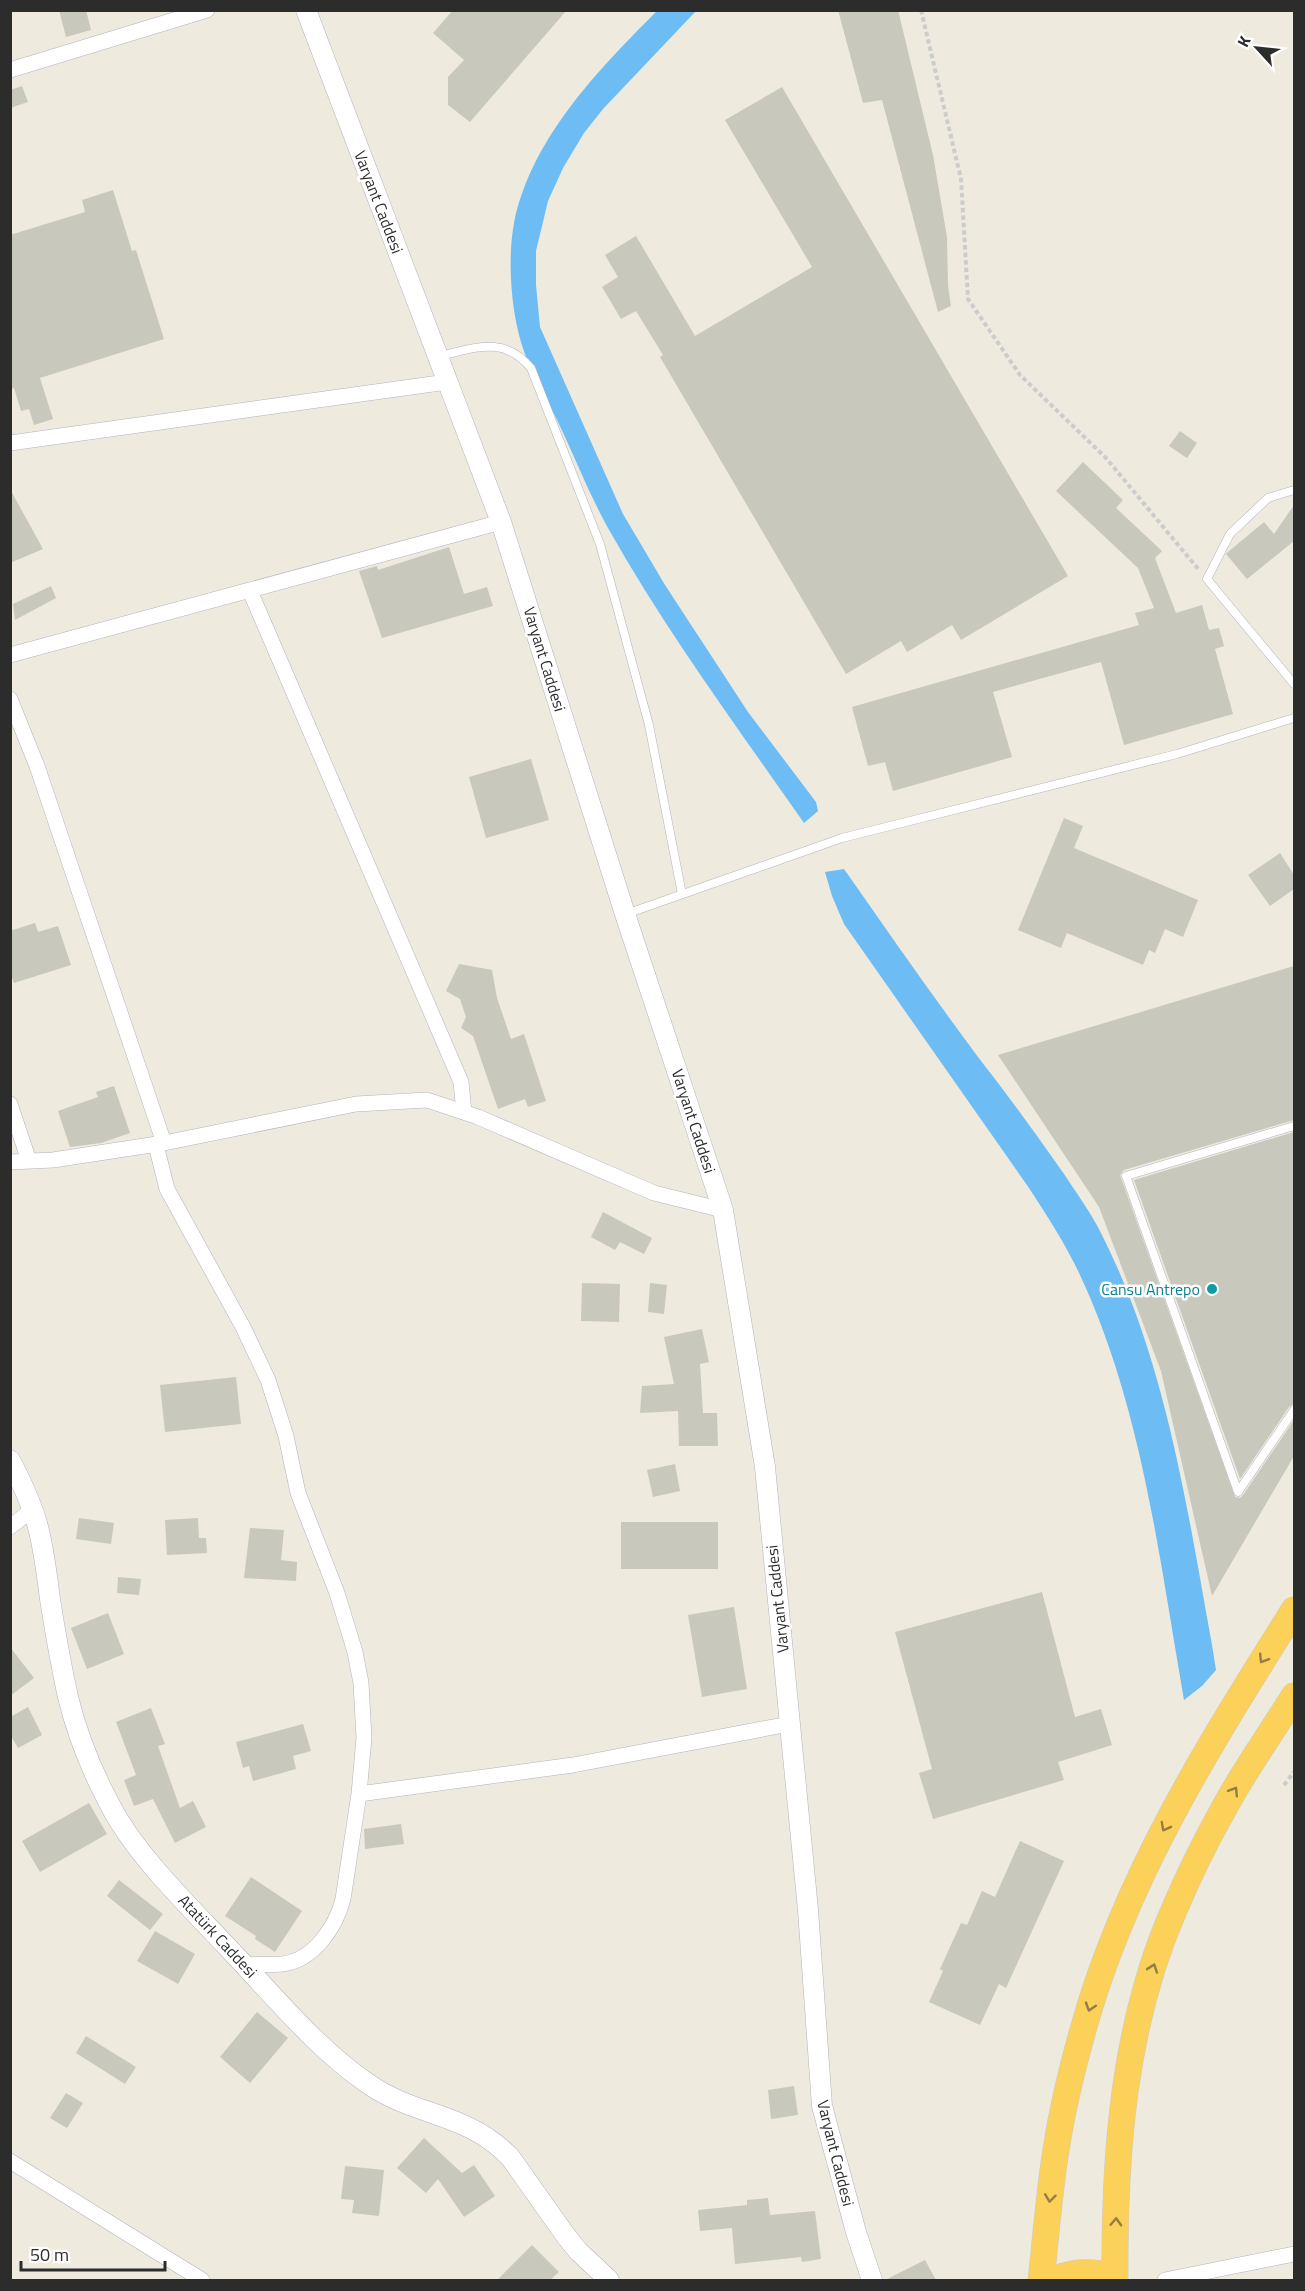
<svg xmlns="http://www.w3.org/2000/svg" width="1305" height="2291" viewBox="0 0 1305 2291" font-family="'Titillium Web',sans-serif">
<style>
.water{fill:#6dbdf4}
.building{fill:#c9c8bd}
.lines{fill:none;stroke-linecap:round;stroke-linejoin:round}
.service-casing{stroke:#b2b2c0;stroke-width:9}
.minor-casing{stroke:#b2b2c0;stroke-width:16}
.tertiary-casing{stroke:#b2b2c0;stroke-width:21}
.trunk-casing{stroke:#ccc;stroke-width:27}
.path{stroke:#ccc;stroke-width:4;stroke-dasharray:4.5 3;stroke-linecap:butt}
.service{stroke:#fff;stroke-width:8}
.minor{stroke:#fff;stroke-width:15}
.tertiary{stroke:#fff;stroke-width:20}
.trunk{stroke:#fbd15a;stroke-width:26}
.oneway{stroke:#947e43}
.culture-dot{fill:#0f9aa8;stroke:#fff;stroke-width:2}
.labels{text-anchor:middle;dominant-baseline:central;stroke-width:5;stroke-linejoin:round;paint-order:stroke}
.street-label{font-size:16px;fill:#2c2c2c;stroke:#fff}
.culture-label{font-size:16px;fill:#0d838f;stroke:#fff;text-anchor:end}
</style>
<rect width="100%" height="100%" fill="#eeeade"/>
<path class="water" d="M657 11H696L603 109 584 133 563 168 548 201 536 251V285L540 327 623 514 665 585 748 712 816 802 818 811 804 823C737 727 666 631 608 528 589 494 575 457 558 422 548 400 533 376 525 354 511 317 507 261 514 223 531 139 598 70 657 11Z
M844 869C888 932 932 995 978 1057 1008 1095 1036 1134 1064 1174 1077 1194 1092 1214 1102 1235 1166 1362 1187 1507 1212 1645L1216 1670 1202 1686 1184 1700C1159 1557 1142 1408 1080 1275 1066 1245 1048 1217 1029 1188L844 924 832 896 825 872Z"/>
<path class="building" d="M59 10H86L91 30 66 37Z
M453 10H567L470 122 448 105V77L464 60 433 33Z
M838 10H898L933 155 947 237 948 285 951 306 938 312 882 100 863 103Z
M22 86 28 102 10 108V90Z
M782 87 1068 576 961 640 952 625 907 652 901 641 846 674 660 357 663 355 636 311 621 319 602 287 618 277 605 255 636 236 695 336 812 267 725 120Z
M113 190 132 251 136 250 164 339 40 378 53 419 34 425 29 409 21 411 14 388 10 389V235L85 212 82 200Z
M1180 431 1197 443 1187 458 1169 446Z
M1083 462 1123 500 1116 508 1162 551 1155 558 1176 613 1202 605 1209 630 1219 628 1224 646 1215 649 1233 714 1124 745 1101 662 993 692 1012 757 893 791 885 762 868 766 852 707 1139 625 1135 613 1154 608 1138 568 1056 491Z
M10 489 43 549 10 563Z
M1294 505V541L1247 579 1226 554 1228 552 1264 522 1274 534Z
M449 547 464 594 487 587 493 606 382 638 359 571 377 566 378 570Z
M51 586 56 598 15 620 13 604Z
M531 759 549 820 486 838 469 777Z
M1064 818 1083 826 1074 848 1198 900 1183 937 1165 929 1155 953 1149 950 1143 965 1067 933 1061 948 1018 930Z
M1280 853 1294 875V889L1270 906 1248 875Z
M35 923 38 932 58 926 71 965 14 983 10 972V931Z
M459 964 492 970 497 998 511 1039 524 1034 546 1101 528 1107 525 1099 498 1109 473 1036 461 1028 466 1017 460 999 446 991Z
M1294 966V1120L1124 1170 1120 1175 1235 1497 1240 1498 1243 1495 1294 1420V1456L1212 1596 1161 1371 1099 1207 998 1055Z
M114 1086 130 1133 101 1143 70 1147 58 1111 98 1097 96 1092Z
M1294 1132V1404L1289 1407 1240 1479 1134 1180Z
M603 1212 652 1238 644 1254 620 1242 615 1250 591 1237Z
M582 1283 620 1284 619 1322 581 1321Z
M650 1283 667 1285 664 1314 648 1312Z
M702 1329 709 1362 700 1364 703 1413H717L718 1446H679L678 1411 640 1413 642 1386 674 1384 664 1337Z
M236 1377 241 1424 165 1432 160 1385Z
M675 1464 680 1491 653 1497 647 1470Z
M79 1518 114 1523 111 1544 76 1539Z
M198 1518 199 1538H206L207 1553 167 1555 165 1520Z
M621 1522H718V1569H621Z
M250 1528 284 1530 281 1560 297 1562 296 1581 244 1578Z
M118 1577 141 1579 139 1595 117 1593Z
M1042 1592 1075 1717 1101 1709 1112 1745 1058 1762 1064 1780 933 1819 919 1773 932 1769 895 1632Z
M734 1607 747 1689 702 1697 688 1615Z
M108 1613 124 1654 87 1669 71 1628Z
M10 1647 34 1678 10 1696Z
M28 1707 42 1735 18 1748 10 1734V1717Z
M151 1708 165 1744 158 1746 180 1808 193 1801 206 1827 175 1843 153 1799 134 1806 124 1780 136 1775 116 1722Z
M303 1724 311 1751 293 1756 296 1769 253 1781 249 1766 243 1768 236 1742Z
M89 1803 107 1834 40 1872 22 1841Z
M401 1824 404 1844 365 1849 364 1829Z
M1020 1841 1064 1861 1006 1988 999 1984 980 2025 929 2002 943 1971 940 1969 961 1923 967 1925 982 1891 995 1897Z
M251 1877 302 1911 275 1952 255 1939 256 1936 225 1916Z
M119 1880 163 1914 150 1930 107 1896Z
M155 1931 195 1954 178 1984 137 1961Z
M257 2012 288 2038 250 2083 220 2057Z
M86 2036 136 2067 125 2084 76 2053Z
M794 2086 798 2115 771 2119 768 2090Z
M66 2093 83 2103 67 2128 50 2118Z
M424 2138 462 2173 474 2165 495 2196 464 2217 438 2179 426 2193 397 2168Z
M345 2166 384 2170 379 2216 352 2213 354 2200 341 2199Z
M768 2198 770 2215 815 2211 821 2259 802 2262 801 2257 735 2264 732 2228 700 2231 698 2210 747 2205V2200Z
M532 2245 559 2272 550 2280H497Z
M925 2260 936 2280H885Z"/>
<g class="lines">
<defs>
<path id="service" d="M439 356C476 348 503 335 531 368L600 544 649 725 682 894
M1294 490 1268 498 1230 534 1207 579 1294 684
M626 914 842 838 1177 754 1294 718
M1294 1126 1126 1176 1238 1492 1294 1410"/>
<path id="minor" d="M10 70 207 10
M10 443 447 382
M250 591 461 1082 464 1112
M10 655 501 522
M10 699 37 766 164 1143
M10 1104 29 1161
M156 1145 167 1189 243 1327 268 1380 286 1436 298 1493 337 1593 355 1652 361 1683 364 1738 359 1794 343 1899C336 1927 313 1961 282 1964 270 1965 257 1964 244 1965
M10 1162 53 1160 164 1143 356 1104 427 1100 478 1117 654 1193 723 1210
M10 1527 32 1510
M359 1794 573 1765 789 1724
M10 2161 202 2280
M1165 2280 1294 2254"/>
<path id="tertiary" d="M306 10 501 522 625 914 723 1210 765 1467 808 1910 822 2106 856 2232 872 2280
M10 1460C21 1481 32 1504 38 1527 44 1550 47 1575 50 1599 55 1631 61 1665 68 1697 77 1734 91 1769 109 1803 135 1855 193 1910 233 1953 276 1998 318 2050 370 2085 417 2117 466 2112 510 2157L566 2236 578 2251 609 2280"/>
<path id="trunk" d="M1041 2280C1046 2237 1049 2193 1056 2150 1062 2110 1072 2069 1083 2030 1125 1877 1211 1742 1294 1610
M1051 2280C1076 2271 1089 2271 1115 2276
M1115 2280C1114 2156 1123 2026 1174 1910 1188 1877 1204 1844 1222 1812 1243 1772 1270 1735 1294 1696"/>
</defs>
<use href="#service" class="service-casing"/>
<use href="#minor" class="minor-casing"/>
<use href="#tertiary" class="tertiary-casing"/>
<use href="#trunk" class="trunk-casing"/>
<path class="path" d="M921 10 961 179 968 299 1020 375 1106 458 1199 570
M1284 1785 1294 1772"/>
<use href="#service" class="service"/>
<use href="#minor" class="minor"/>
<use href="#tertiary" class="tertiary"/>
<use href="#trunk" class="trunk"/>
</g>
<defs><path id="oneway-chevron" d="M-2-3.5L2.5 0L-2 3.5" fill="none" stroke-width="1.6" stroke-linecap="round" stroke-linejoin="round" transform="scale(1.5)"/></defs>
<g class="oneway">
<use href="#oneway-chevron" transform="translate(1263 1659) rotate(122)"/>
<use href="#oneway-chevron" transform="translate(1234 1791) rotate(-58)"/>
<use href="#oneway-chevron" transform="translate(1165 1827) rotate(118)"/>
<use href="#oneway-chevron" transform="translate(1153 1968) rotate(-71)"/>
<use href="#oneway-chevron" transform="translate(1090 2007) rotate(108)"/>
<use href="#oneway-chevron" transform="translate(1050 2198) rotate(97)"/>
<use href="#oneway-chevron" transform="translate(1116 2222) rotate(-88)"/>
</g>
<circle class="culture-dot" cx="1212" cy="1289" r="6"/>
<g class="labels">
<g class="street-label">
<text transform="translate(379 202) rotate(69)">Varyant Caddesi</text>
<text transform="translate(545 659) rotate(73)">Varyant Caddesi</text>
<text transform="translate(694 1121) rotate(72)">Varyant Caddesi</text>
<text transform="translate(777 1599) rotate(-96)">Varyant Caddesi</text>
<text transform="translate(218 1936) rotate(47)">Atatürk Caddesi</text>
<text transform="translate(836 2153) rotate(76)">Varyant Caddesi</text>
</g>
<g class="culture-label">
<text x="1200" y="1289">Cansu Antrepo</text>
</g>
</g>
<rect width="1305" height="2291" fill="none" stroke="#2c2c2c" stroke-width="24"/>
<g transform="translate(1257 48) rotate(297)" stroke="#ffffff" stroke-width="4.5" paint-order="stroke">
<path d="M0-4.5L10 22L0 15L-10 22Z" fill="#2c2c2c"/>
<text y="-9" font-size="16" font-weight="bold" text-anchor="middle" fill="#2c2c2c">K</text>
</g>
<path d="M21 2261v9h144v-9" fill="none" stroke="#2c2c2c" stroke-width="3"/>
<text x="30" y="2261" font-size="18" fill="#2c2c2c" stroke="#ffffff" stroke-width="4.5" paint-order="stroke">50 m</text>
</svg>
